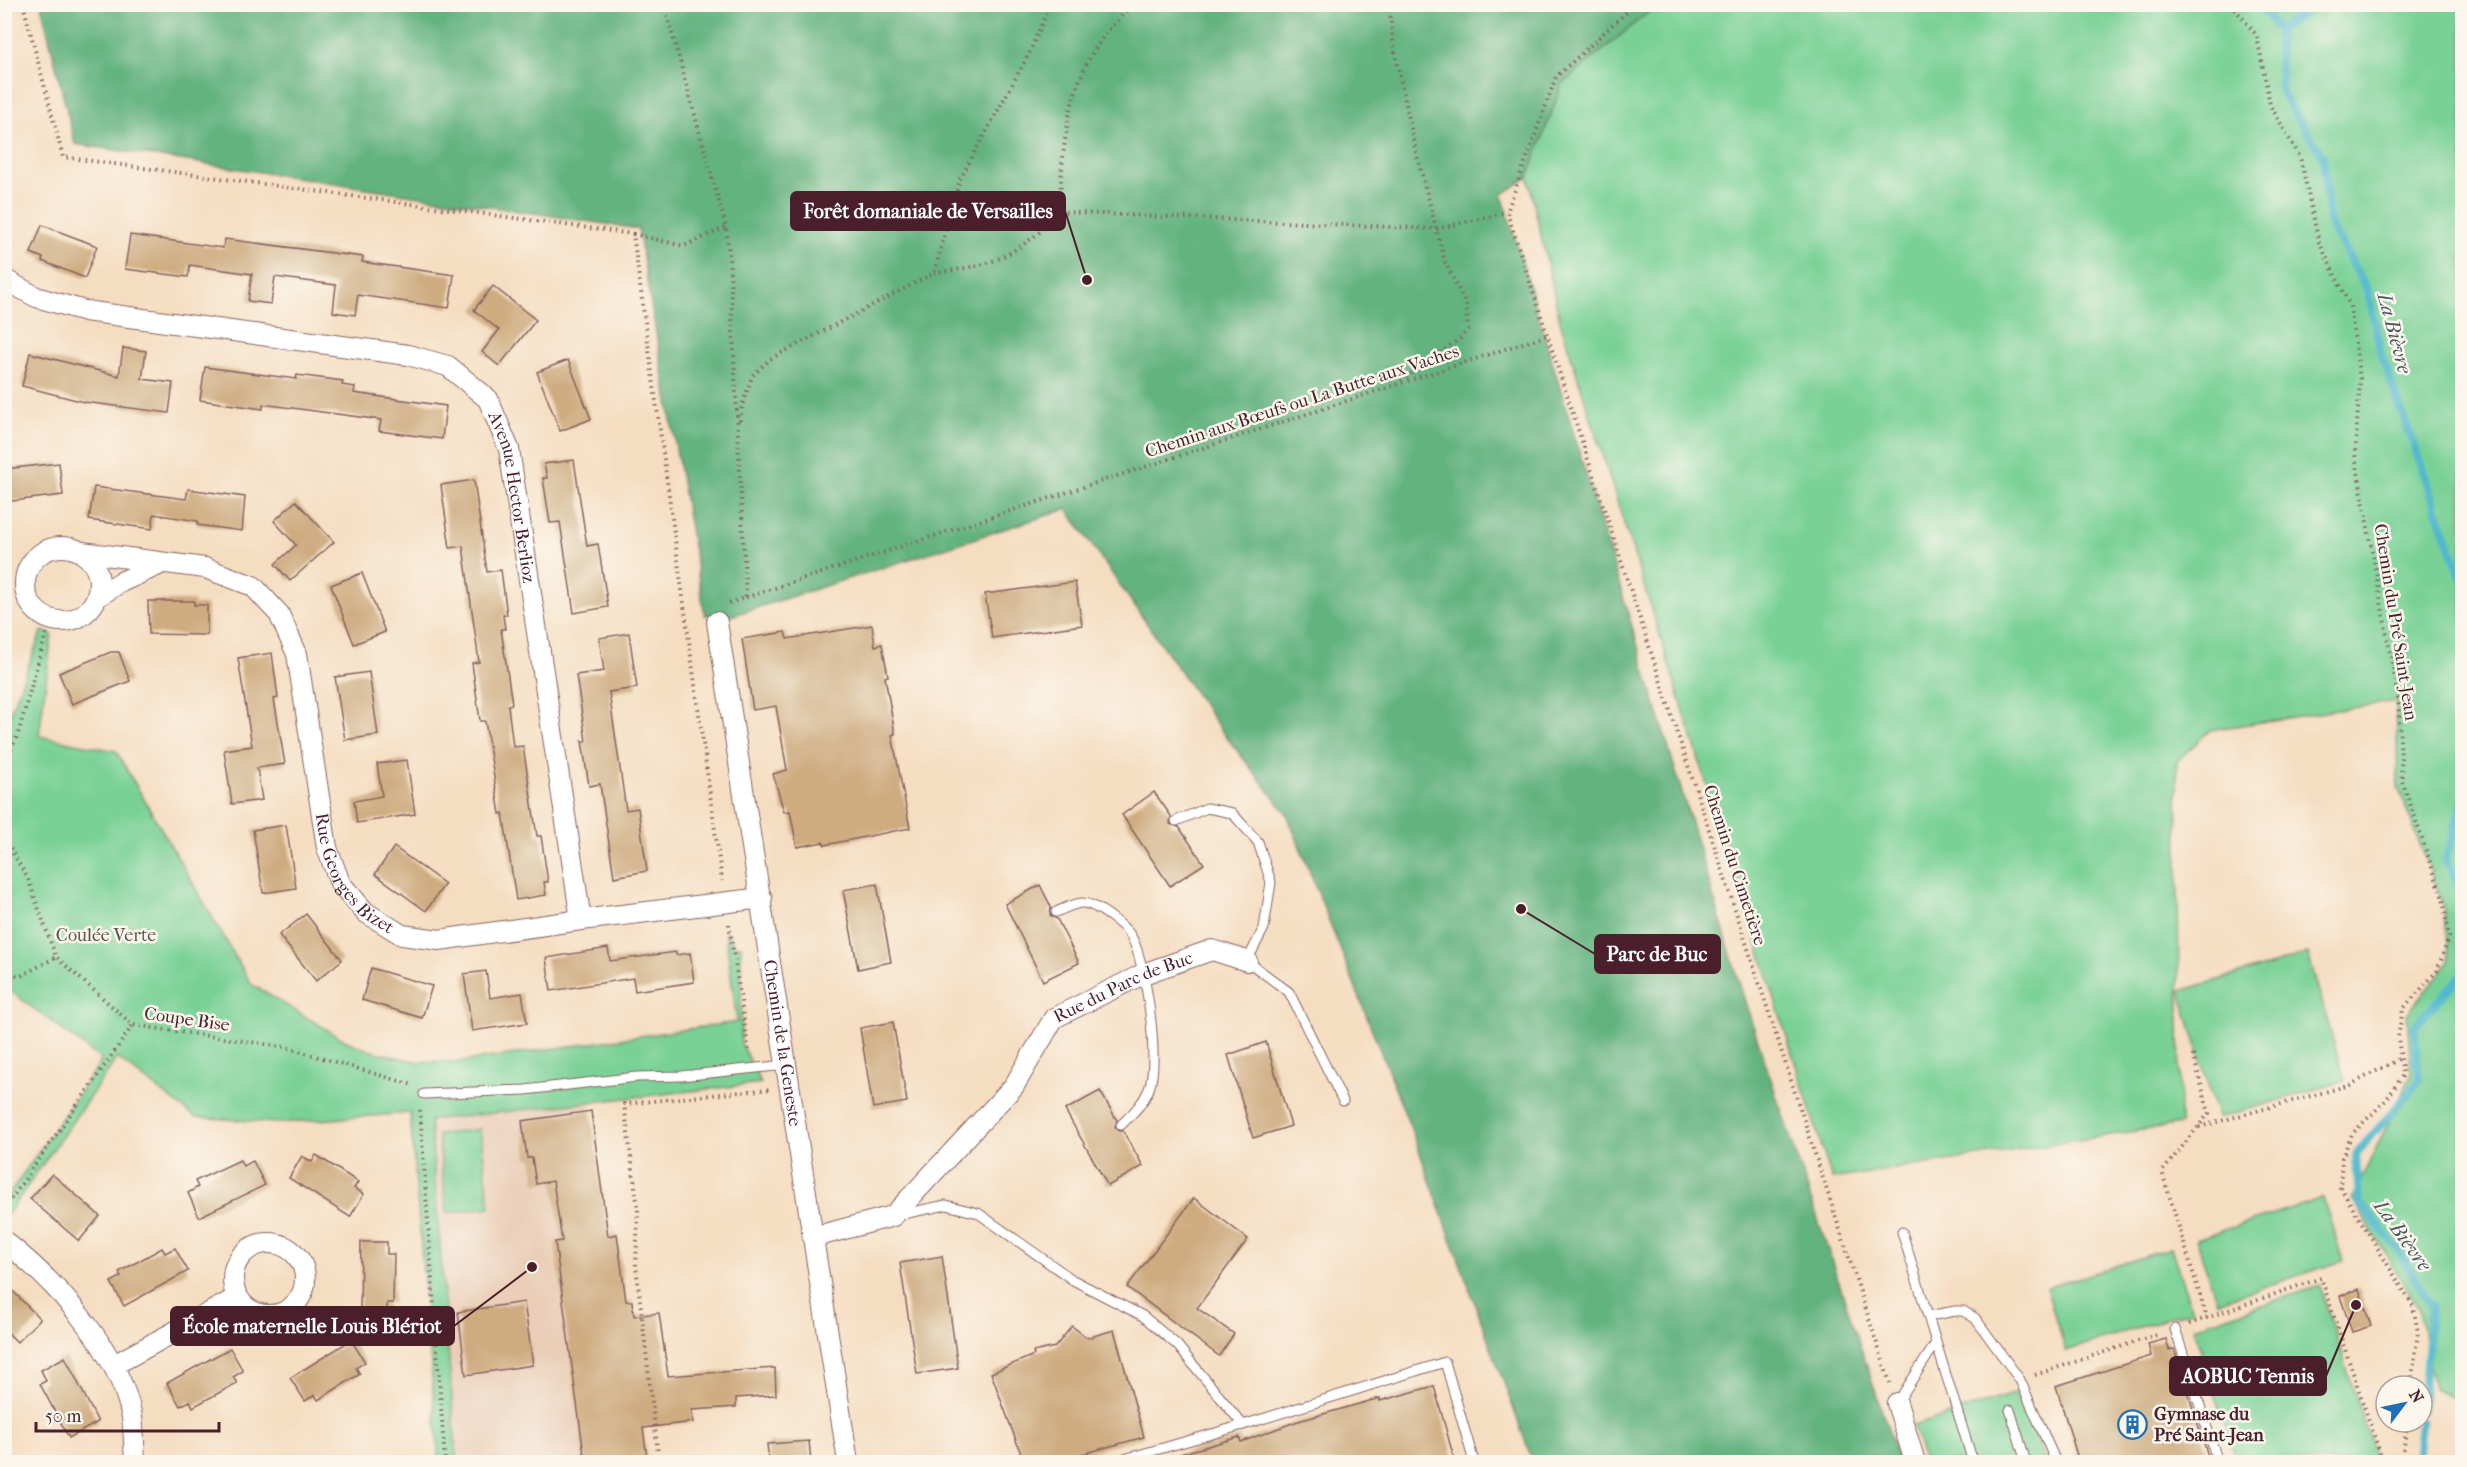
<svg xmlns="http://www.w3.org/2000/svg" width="2467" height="1467" font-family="'IM FELL French Canon',serif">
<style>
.built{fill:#eaceb7}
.green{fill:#7ad196;stroke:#627860;stroke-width:1.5}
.forest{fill:#63b37f;stroke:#566955;stroke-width:1.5}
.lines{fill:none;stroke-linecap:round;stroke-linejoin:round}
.stream{stroke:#4fb8cd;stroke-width:8}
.building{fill:#ceac80}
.lane-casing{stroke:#866260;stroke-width:11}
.street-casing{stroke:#866260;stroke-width:22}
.path{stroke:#866260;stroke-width:4;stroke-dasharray:1.5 4.5;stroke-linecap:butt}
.lane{stroke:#fff;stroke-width:9}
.street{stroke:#fff;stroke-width:20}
.labels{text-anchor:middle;stroke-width:5;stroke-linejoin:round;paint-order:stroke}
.street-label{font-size:18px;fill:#4a1f2b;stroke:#fbf7ec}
.park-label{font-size:18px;fill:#58544b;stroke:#fbf7ec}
.poi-label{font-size:18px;font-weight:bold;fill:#4a1f2b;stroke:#fbf7ec;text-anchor:start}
.water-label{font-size:20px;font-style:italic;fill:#4c5564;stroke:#fbf7ec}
.leader{fill:none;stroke:#4a1f2b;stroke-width:2}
.callout-dot{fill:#4a1f2b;stroke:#fbf7ec;stroke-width:2}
.callout{fill:#4a1f2b;stroke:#4a1f2b;stroke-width:2}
.callout-label{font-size:20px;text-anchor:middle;font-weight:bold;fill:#fff}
</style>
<rect width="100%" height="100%" fill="#fbf7ec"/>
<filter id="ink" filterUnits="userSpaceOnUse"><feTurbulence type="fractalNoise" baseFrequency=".0167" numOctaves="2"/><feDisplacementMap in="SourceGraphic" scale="12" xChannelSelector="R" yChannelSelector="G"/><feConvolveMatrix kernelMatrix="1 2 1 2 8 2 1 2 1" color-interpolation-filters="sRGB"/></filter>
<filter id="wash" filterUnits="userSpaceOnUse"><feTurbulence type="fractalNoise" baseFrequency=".008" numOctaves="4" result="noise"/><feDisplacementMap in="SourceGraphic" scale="24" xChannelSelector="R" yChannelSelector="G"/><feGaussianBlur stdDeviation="1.35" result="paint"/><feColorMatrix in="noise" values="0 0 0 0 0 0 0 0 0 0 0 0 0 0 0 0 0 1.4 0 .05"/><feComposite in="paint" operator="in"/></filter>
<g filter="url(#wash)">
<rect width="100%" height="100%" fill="#f5ddc1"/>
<!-- built -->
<path class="built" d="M590 1102 604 1208 617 1234 626 1301H632L633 1308 628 1309 647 1458 613 1462H457L430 1120Z"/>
<!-- green -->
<g class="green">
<path d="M1657 5H2462V1401L2434 1389 2419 1310 2352 1198 2411 1076 2407 1014 2449 962 2443 904 2398 787 2396 701 2210 730 2177 761 2180 1124 1832 1179 1560 321 1528 177 1562 84Z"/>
<path d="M42 631 52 634 39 736 116 751 251 984 346 1041 371 1051 415 1061 460 1062 737 1022 725 930 735 946H741V1043L761 1083 430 1120 457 1462H439L410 1113 279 1123 195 1117 117 1058 5 1218V1200L102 1060 5 987V726Z"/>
<path d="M2308 954 2345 1081 2218 1118 2180 991Z"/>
<path d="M480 1129 490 1207 447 1213 438 1135Z"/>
<path d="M2323 1198 2343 1261 2217 1302 2196 1239Z"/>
<path d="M2171 1248 2192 1310 2066 1351 2046 1288Z"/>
<path d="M2320 1286 2377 1462H2237L2193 1327Z"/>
<path d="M2016 1393 2046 1462H1924L1913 1426Z"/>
</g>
<!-- forest -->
<path class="forest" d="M41 5H1657L1562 84 1528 177 1502 195 1746 1005 1899 1462H1533L1410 1126 1287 814 1221 730 1067 509 731 616 705 615 638 229 75 144Z"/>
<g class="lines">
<!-- stream -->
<g class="stream">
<path d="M2259 4 2278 30 2282 94 2323 156 2329 222 2368 291 2381 354 2462 579"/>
<path d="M2278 30 2320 4"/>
<path d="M2462 805 2446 859 2462 891"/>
<path d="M2422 1410 2431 1306 2398 1249 2359 1203 2356 1154 2419 1081 2414 1026 2462 975"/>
<path d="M2417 1462 2421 1422"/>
</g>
</g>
<g id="blocks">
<!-- building -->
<g class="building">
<path d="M42 225 97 246 85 278 42 261 43 258 31 253Z"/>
<path d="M130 235 223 248 225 239 363 257 362 262 454 275 449 308 358 295 355 315 333 312 336 285 275 277 271 304 248 301 252 274 190 265 188 277 125 269Z"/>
<path d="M493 286 536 320 499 366 482 352 499 330 474 310Z"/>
<path d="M123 348 146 351 142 379 173 383 169 413 84 402 22 386 30 353 119 376Z"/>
<path d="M568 360 591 419 560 431 537 372Z"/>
<path d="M205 367 296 379 297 375 343 381 342 385 355 387 354 393 446 406 442 439 379 431 381 420 263 404V409L200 400Z"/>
<path d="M574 460 587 546 598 544 608 607 574 613 560 522 550 523 543 478H547L544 464Z"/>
<path d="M59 463 63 495 4 502V469Z"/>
<path d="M474 480 487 572 501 570 507 615H503L505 629H501L512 704 508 705 513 747 523 746 537 836H541L548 882H544L546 895 516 900 503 813 500 814 485 721H480L472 663 479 662 463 546 450 548 441 485Z"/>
<path d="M94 487 186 499 188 489 245 497 242 531 197 525 198 521 154 514 152 529 89 520Z"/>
<path d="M296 501 334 542 290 581 275 564 296 545 274 521Z"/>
<path d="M362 573 385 632 354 644 331 585Z"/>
<path d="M1075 582 1082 625 992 638 985 594Z"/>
<path d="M148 601H194V605H207V635L149 634Z"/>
<path d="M872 625 875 646 882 644 888 676 885 677 895 734 892 735 910 828 825 845 823 842 797 847 790 811 784 812 773 774 787 770 776 706 753 710 742 639 785 632 787 639Z"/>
<path d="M629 633 637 688 609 692 626 810 638 808 647 871 614 877 600 784 589 786 582 741H586L576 675 604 671 599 638Z"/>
<path d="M111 652H119L130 681 72 704 59 673Z"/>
<path d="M272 653 278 698 274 699 285 764 257 768 262 800 232 804 224 750 252 746 238 658Z"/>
<path d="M369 672 378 735 345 740 335 677Z"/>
<path d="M407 760 415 814 357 823 354 801 382 796 377 764Z"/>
<path d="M1154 792 1171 816 1170 824 1179 827 1204 864 1170 886 1122 815Z"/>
<path d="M286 825 296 888 263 893 253 830Z"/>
<path d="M394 847 445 884 426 911 375 874Z"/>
<path d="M877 884 891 962 858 969 843 890Z"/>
<path d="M1040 885 1051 907 1050 915 1057 919 1079 963 1043 981 1005 904Z"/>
<path d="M306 914 342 960 316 981 279 935Z"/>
<path d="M608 948 610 961 676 952V955L690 953 694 982 635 991 633 978 551 991 546 958Z"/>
<path d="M371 968 432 986 422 1018 362 1000Z"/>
<path d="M486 971 490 998 522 993 527 1023 472 1031 464 974Z"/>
<path d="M893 1022 907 1102 873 1108 860 1028Z"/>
<path d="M1266 1042 1291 1126 1253 1138 1228 1055Z"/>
<path d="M1100 1091 1117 1120 1115 1127 1119 1131H1123L1143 1166 1108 1186 1065 1110Z"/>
<path d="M591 1111 608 1236 617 1234 626 1301H632L634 1316 659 1313 668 1376 775 1368 776 1395 736 1398V1407L692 1410 693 1422 643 1428 647 1458 613 1462H585L555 1242 562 1241 553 1181 536 1184 532 1158H527L522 1121Z"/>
<path d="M316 1155 358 1182 354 1188 364 1194 350 1217 289 1178 302 1156 312 1162Z"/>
<path d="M240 1160 243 1166 253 1161 265 1185 199 1217 188 1193 198 1187 195 1181Z"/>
<path d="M52 1174 100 1216 79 1241 30 1199Z"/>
<path d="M1194 1198 1248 1239 1197 1308 1234 1334 1219 1356 1127 1287Z"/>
<path d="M361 1242H387V1254H394L393 1303H387V1315H360Z"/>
<path d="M162 1248 165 1253 175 1248 188 1271 124 1306 111 1282 121 1277 119 1272Z"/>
<path d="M942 1256 958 1368 917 1374 900 1263Z"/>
<path d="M4 1282 40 1319 17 1342 4 1329Z"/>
<path d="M2359 1289 2371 1326 2352 1332 2340 1296Z"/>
<path d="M524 1302 533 1365 466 1375 458 1312Z"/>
<path d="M1072 1326 1087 1338 1114 1330 1144 1437 1053 1462H1024L991 1373 1034 1355 1033 1352 1055 1347Z"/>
<path d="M2166 1339 2169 1350 2174 1349 2210 1462H2079L2056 1386 2151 1356 2148 1344Z"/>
<path d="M351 1340 365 1362 356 1368 360 1374 318 1400 315 1395 305 1401 290 1378Z"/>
<path d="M230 1348 243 1371 233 1377 237 1383 193 1407 190 1401 180 1406 167 1383Z"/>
<path d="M65 1357 98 1422 69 1438 40 1384 46 1381 41 1370Z"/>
<path d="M1434 1386 1455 1462H1171L1170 1457 1239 1437 1241 1442 1295 1422 1380 1398V1401Z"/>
<path d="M809 1441 811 1462H769L767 1444Z"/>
</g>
</g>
</g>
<g filter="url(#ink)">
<use href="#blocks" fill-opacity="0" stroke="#866260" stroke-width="1.5"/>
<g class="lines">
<defs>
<g id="lane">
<path d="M1176 821 1207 808 1232 813 1258 842 1271 882 1264 928 1247 961 1289 992 1343 1101"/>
<path d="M1056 912C1063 909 1075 903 1082 903 1095 903 1124 925 1131 936 1146 962 1160 1060 1149 1089 1143 1104 1132 1114 1121 1125"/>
<path d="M424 1094 525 1090 637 1077 681 1076 786 1065"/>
<path d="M898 1215 946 1205 978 1213 1073 1280 1143 1316 1177 1345 1243 1425 1445 1362 1474 1462"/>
<path d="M1902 1232 1973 1462"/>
<path d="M1929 1316 1955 1311H1963L1975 1318 2020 1380 2056 1462"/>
<path d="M2175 1329 2218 1462"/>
<path d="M1897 1403 1936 1343"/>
<path d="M2010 1410 2026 1462"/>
<path d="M1114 1462 1243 1425"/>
</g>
<g id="street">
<path id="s1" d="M4 279 36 297 85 311 408 355 448 366 488 399 509 449 581 920"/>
<circle cx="62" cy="584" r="37"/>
<path id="s2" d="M82 552 205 568 253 586 279 614 297 654 327 848 340 883 365 912 402 935 439 940 581 920 762 898"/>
<path d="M97 597 121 582 163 563"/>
<path id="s3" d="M717 622 848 1462"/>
<path id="s4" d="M814 1237 893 1216 1014 1086 1054 1018 1143 974 1212 950 1247 961"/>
<path d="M4 1241C56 1282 119 1350 132 1417 134 1431 134 1447 135 1462"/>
<circle cx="269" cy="1279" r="36"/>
<path d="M114 1365 238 1297"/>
<path d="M1897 1403 1915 1462"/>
</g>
</defs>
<!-- lane casing -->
<use href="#lane" class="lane-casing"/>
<!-- street casing -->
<use href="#street" class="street-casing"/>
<!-- path -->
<g class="path">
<path d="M23 4 63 157 633 234 722 881"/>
<path d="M664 4 726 227 729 253 746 597"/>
<path d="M1389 4 1393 43 1416 152 1445 262 1466 305 1468 329 1461 338 1401 381"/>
<path d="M1635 4 1556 77 1507 212 1890 1383"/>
<path d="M2231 4 2257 36 2270 105 2300 157 2319 242 2350 306 2360 379 2355 455 2398 697 2402 781 2443 899 2449 937 2437 971 2403 1009 2398 1037 2403 1075 2386 1100 2352 1134 2342 1158 2340 1187 2413 1306 2418 1332 2411 1386"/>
<path d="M1059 212 1437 229 1507 212"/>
<path d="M633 234 684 246 726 227"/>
<path d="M934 273C952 270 973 268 990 262 1009 256 1049 229 1059 212 1063 154 1064 94 1099 43 1108 29 1121 17 1132 4"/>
<path d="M740 421 742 406 752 376 770 359 934 273 960 179 1029 54 1050 4"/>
<path d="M729 603 1548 335"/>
<path d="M4 766 18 734 50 619"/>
<path d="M4 838 28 879 56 957 133 1025 285 1047 413 1085"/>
<path d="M729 924 749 1053"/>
<path d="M4 972 21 976 56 957"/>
<path d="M2193 1055 2209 1113 2162 1172 2207 1318"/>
<path d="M420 1110 445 1462"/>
<path d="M2199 1127 2350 1085 2401 1058"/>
<path d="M4 1209 133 1025"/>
<path d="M2189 1324 2321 1278 2383 1462"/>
<path d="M2035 1375 2159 1334"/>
<path d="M659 1462 636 1266 638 1209 624 1104 770 1089"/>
<path d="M2402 1462 2407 1422"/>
</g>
<!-- lane -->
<use href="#lane" class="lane"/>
<!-- street -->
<use href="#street" class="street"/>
</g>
</g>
<!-- icons -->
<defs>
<symbol id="building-ring" viewBox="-11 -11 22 22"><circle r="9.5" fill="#fbf7ec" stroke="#1f6fb2" stroke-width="1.5"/><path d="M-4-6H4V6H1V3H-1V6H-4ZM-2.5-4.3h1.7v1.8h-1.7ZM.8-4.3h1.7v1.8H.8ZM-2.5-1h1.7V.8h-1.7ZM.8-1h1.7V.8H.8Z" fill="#1f6fb2"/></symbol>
</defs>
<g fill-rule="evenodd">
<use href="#building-ring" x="2116" y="1408" width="33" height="33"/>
</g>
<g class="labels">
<!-- street labels -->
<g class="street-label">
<text transform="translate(1302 401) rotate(-18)" y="6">Chemin aux Bœufs ou La Butte aux Vaches</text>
<text dy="6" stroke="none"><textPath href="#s1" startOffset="609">Avenue Hector Berlioz</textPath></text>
<text transform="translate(2396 622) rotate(81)" y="6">Chemin du Pré Saint-Jean</text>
<text transform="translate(1735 865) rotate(72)" y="6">Chemin du Cimetière</text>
<text dy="6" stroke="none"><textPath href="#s2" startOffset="490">Rue Georges Bizet</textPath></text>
<text dy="6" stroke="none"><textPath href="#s4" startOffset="414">Rue du Parc de Buc</textPath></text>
<text transform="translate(187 1019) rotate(8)" y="6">Coupe Bise</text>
<text dy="6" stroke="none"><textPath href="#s3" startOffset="426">Chemin de la Geneste</textPath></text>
</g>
<!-- park labels -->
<g class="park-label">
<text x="106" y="941">Coulée Verte</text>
</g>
<!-- poi labels -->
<g class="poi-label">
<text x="2154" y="1420">Gymnase du<tspan x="2154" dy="21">Pré Saint-Jean</tspan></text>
</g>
<!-- water labels -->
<g class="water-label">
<text transform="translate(2395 333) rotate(75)" y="7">La Bièvre</text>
<text transform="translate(2403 1235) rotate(54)" y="7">La Bièvre</text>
</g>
</g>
<!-- callouts -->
<path class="leader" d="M1087 280L1065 211M1521 909L1595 954M532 1267L454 1326M2356 1305L2326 1376"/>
<g class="callout-dot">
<circle cx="1087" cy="280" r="6"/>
<circle cx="1521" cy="909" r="6"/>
<circle cx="532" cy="1267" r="6"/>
<circle cx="2356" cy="1305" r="6"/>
</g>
<g class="callout">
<rect x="791" y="192" width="274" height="38" rx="6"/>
<rect x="1595" y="935" width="125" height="38" rx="6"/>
<rect x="171" y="1307" width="283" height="38" rx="6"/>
<rect x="2170" y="1357" width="156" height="38" rx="6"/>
</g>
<g class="callout-label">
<text x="928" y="218">Forêt domaniale de Versailles</text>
<text x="1657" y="961">Parc de Buc</text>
<text x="312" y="1333">École maternelle Louis Blériot</text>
<text x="2248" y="1383">AOBUC Tennis</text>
</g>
<!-- margin -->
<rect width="2467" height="1467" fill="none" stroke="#fbf7ec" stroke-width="24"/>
<!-- north arrow -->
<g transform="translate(2404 1404) rotate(58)"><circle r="28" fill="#fbf7ec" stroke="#b4a19f" stroke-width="1.5"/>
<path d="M0-4.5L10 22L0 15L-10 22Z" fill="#1f6fb2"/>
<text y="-9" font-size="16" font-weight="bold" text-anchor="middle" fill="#4a1f2b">N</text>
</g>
<!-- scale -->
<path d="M36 1422v9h183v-9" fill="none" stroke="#4a1f2b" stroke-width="3"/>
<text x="45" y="1422" font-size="18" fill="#4a1f2b" stroke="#fbf7ec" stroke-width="4.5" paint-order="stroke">50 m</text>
</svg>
